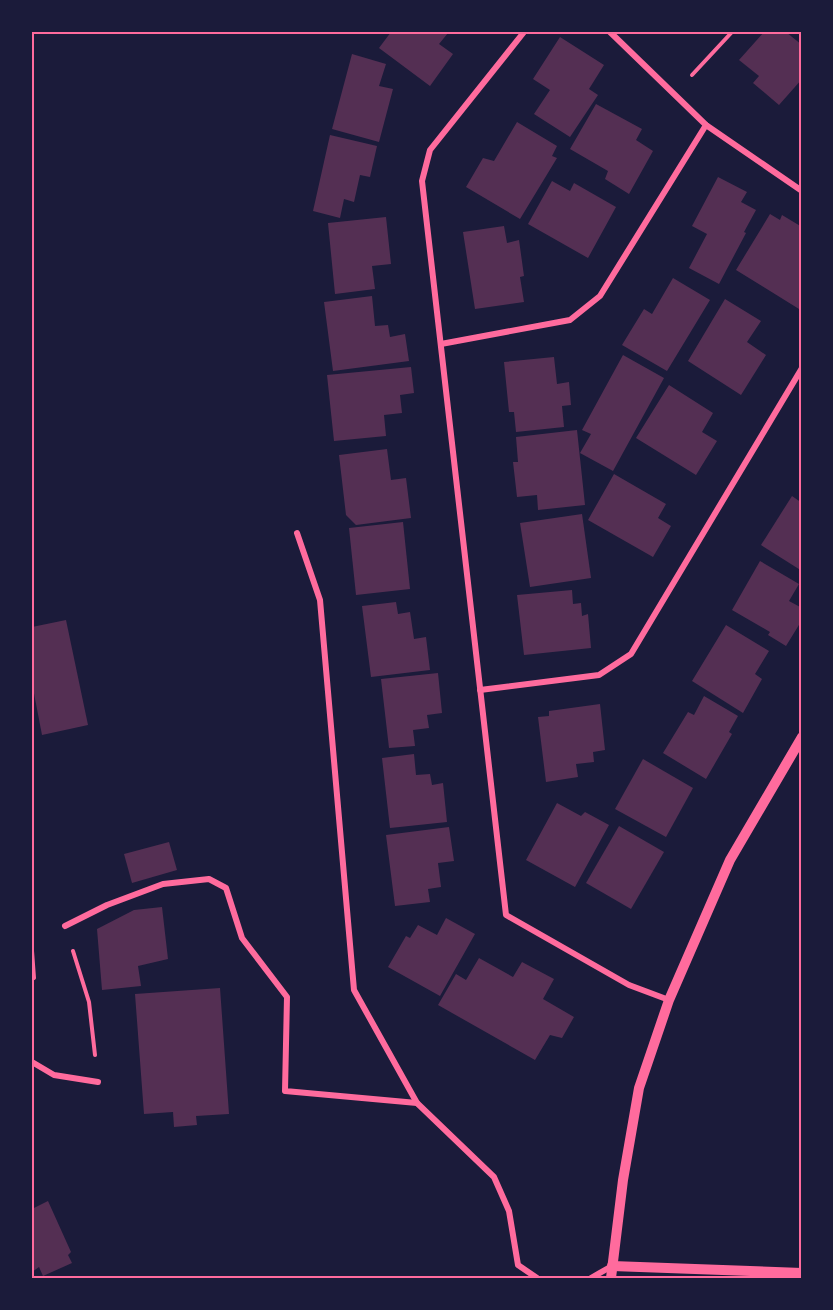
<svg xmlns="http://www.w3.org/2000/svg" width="833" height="1310" font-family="Literata,serif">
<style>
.building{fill:#542f53}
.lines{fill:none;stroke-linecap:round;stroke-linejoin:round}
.path{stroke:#ff6b9d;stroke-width:4}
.minor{stroke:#ff6b9d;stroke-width:6}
.tertiary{stroke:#ff6b9d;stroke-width:10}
.neatline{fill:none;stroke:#ff6b9d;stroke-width:2}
</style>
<rect width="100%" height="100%" fill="#1b1b3a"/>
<!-- building -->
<g class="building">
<path d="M391 32H445L448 33 439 44 453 54 430 86 379 48Z"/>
<path d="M764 32H786L802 45V79L779 105 753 83 759 76 739 60Z"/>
<path d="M560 37 604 65 589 89 598 95 570 137 534 114 550 90 533 79Z"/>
<path d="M352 54 386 64 379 86 393 89 379 142 332 129Z"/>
<path d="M596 104 642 129 636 140 653 151 629 194 605 179 608 171 570 149Z"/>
<path d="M517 122 557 146 552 156 557 158 520 219 466 187 483 158 494 161Z"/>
<path d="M330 135 377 146 370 177 360 175 354 202 344 199 340 218 313 211Z"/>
<path d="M718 177 747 192 741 202 756 210 744 232 746 233 719 284 689 268 707 234 692 226Z"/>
<path d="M552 181 570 191 574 183 616 207 588 258 528 224Z"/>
<path d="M770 214 780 220 782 215 802 227V305L799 309 736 270Z"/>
<path d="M386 217 391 264 372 266 375 289 335 294 328 223Z"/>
<path d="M504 226 507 243 519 240 524 276 520 277 524 302 475 309 463 232Z"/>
<path d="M673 278 710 300 667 371 622 345 644 309 652 314Z"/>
<path d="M372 296 375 326 388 325 390 337 405 334 409 361 333 371 324 302Z"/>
<path d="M725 299 761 321 747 342 766 355 741 395 688 361Z"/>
<path d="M623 355 664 378 613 471 580 453 591 434 582 430Z"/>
<path d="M554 357 557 384 569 382 571 405 562 406 564 427 516 432 514 412H509L504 362Z"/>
<path d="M411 367 414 393 400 395 402 413 384 415 386 436 334 441 327 375Z"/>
<path d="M669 385 713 413 702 432 717 441 696 475 636 438Z"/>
<path d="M577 430 585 505 538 510 537 495 517 497 513 462H518L516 437Z"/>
<path d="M387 449 391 480 406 478 411 518 356 525 346 515 339 455Z"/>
<path d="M614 474 666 504 658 518 671 526 653 557 588 520Z"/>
<path d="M792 496 802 503V571L761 545Z"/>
<path d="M582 514 591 578 530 587 520 523Z"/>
<path d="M403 522 410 589 356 595 349 528Z"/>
<path d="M760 561 799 584 789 601 802 608V620L786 646 768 635 770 632 732 610Z"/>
<path d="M572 590 573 604 581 603 582 616 588 614 591 648 524 655 517 595Z"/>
<path d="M396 602 398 614 410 612 414 639 426 637 430 670 371 677 362 606Z"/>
<path d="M66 620 88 725 42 735 32 683V627Z"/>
<path d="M726 625 769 651 755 674 762 679 743 713 692 681Z"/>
<path d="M438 673 442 713 427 715 429 728 413 730 415 746 389 748 381 679Z"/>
<path d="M704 696 738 716 729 732 732 734 706 779 663 753 688 712 694 715Z"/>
<path d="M600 704 605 750 593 752 594 762 576 764 578 777 546 782 538 717 549 716V711Z"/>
<path d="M414 754 416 775 430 774 432 785 443 783 447 822 390 828 382 758Z"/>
<path d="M643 759 693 788 666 837 615 809Z"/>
<path d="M557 803 581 816 585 812 609 825 575 887 526 860Z"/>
<path d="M619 826 664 852 631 909 586 883Z"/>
<path d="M449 827 454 861 438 863 441 887 428 889 430 902 395 906 386 835Z"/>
<path d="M169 842 177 870 132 883 124 854Z"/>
<path d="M162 907 168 959 138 966 141 986 102 990 97 929 134 910Z"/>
<path d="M446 918 475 934 440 996 388 967 406 936 410 938 418 925 437 935Z"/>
<path d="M479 958 513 977 522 962 554 979 543 999 574 1017 562 1038 550 1035 535 1060 438 1005 456 974 466 980Z"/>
<path d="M220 988 229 1114 196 1116 197 1125 174 1127 173 1112 144 1114 135 994Z"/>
<path d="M48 1201 71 1252 68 1255 72 1263 43 1276 39 1267 32 1272V1209Z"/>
</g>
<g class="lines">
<!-- path -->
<g class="path">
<path d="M692 75 732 32"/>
<path d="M32 951 34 978 32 979"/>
<path d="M73 951 89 1002 95 1055"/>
</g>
<!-- minor -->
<g class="minor">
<path d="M524 32 430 150 422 181 506 915 629 985 669 1000"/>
<path d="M610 32 706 125 802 191"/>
<path d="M441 344 570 320 600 296 706 125"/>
<path d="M297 533 320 600 354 990 417 1103"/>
<path d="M480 690 599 675 631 654 802 368"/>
<path d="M65 926 107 905 163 884 209 879 226 888 242 938 287 997 285 1091 417 1103 494 1177 509 1211 518 1265 537 1278"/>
<path d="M32 1062 54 1075 98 1082"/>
<path d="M591 1278 612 1266"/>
</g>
<!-- tertiary -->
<g class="tertiary">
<path d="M612 1266 802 1273"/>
<path d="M611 1278 623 1180 639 1088 669 1000 730 860 802 737"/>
</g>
</g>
<!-- border -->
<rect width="833" height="1310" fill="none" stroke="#1b1b3a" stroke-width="66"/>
<rect x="33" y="33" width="767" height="1244" class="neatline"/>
</svg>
